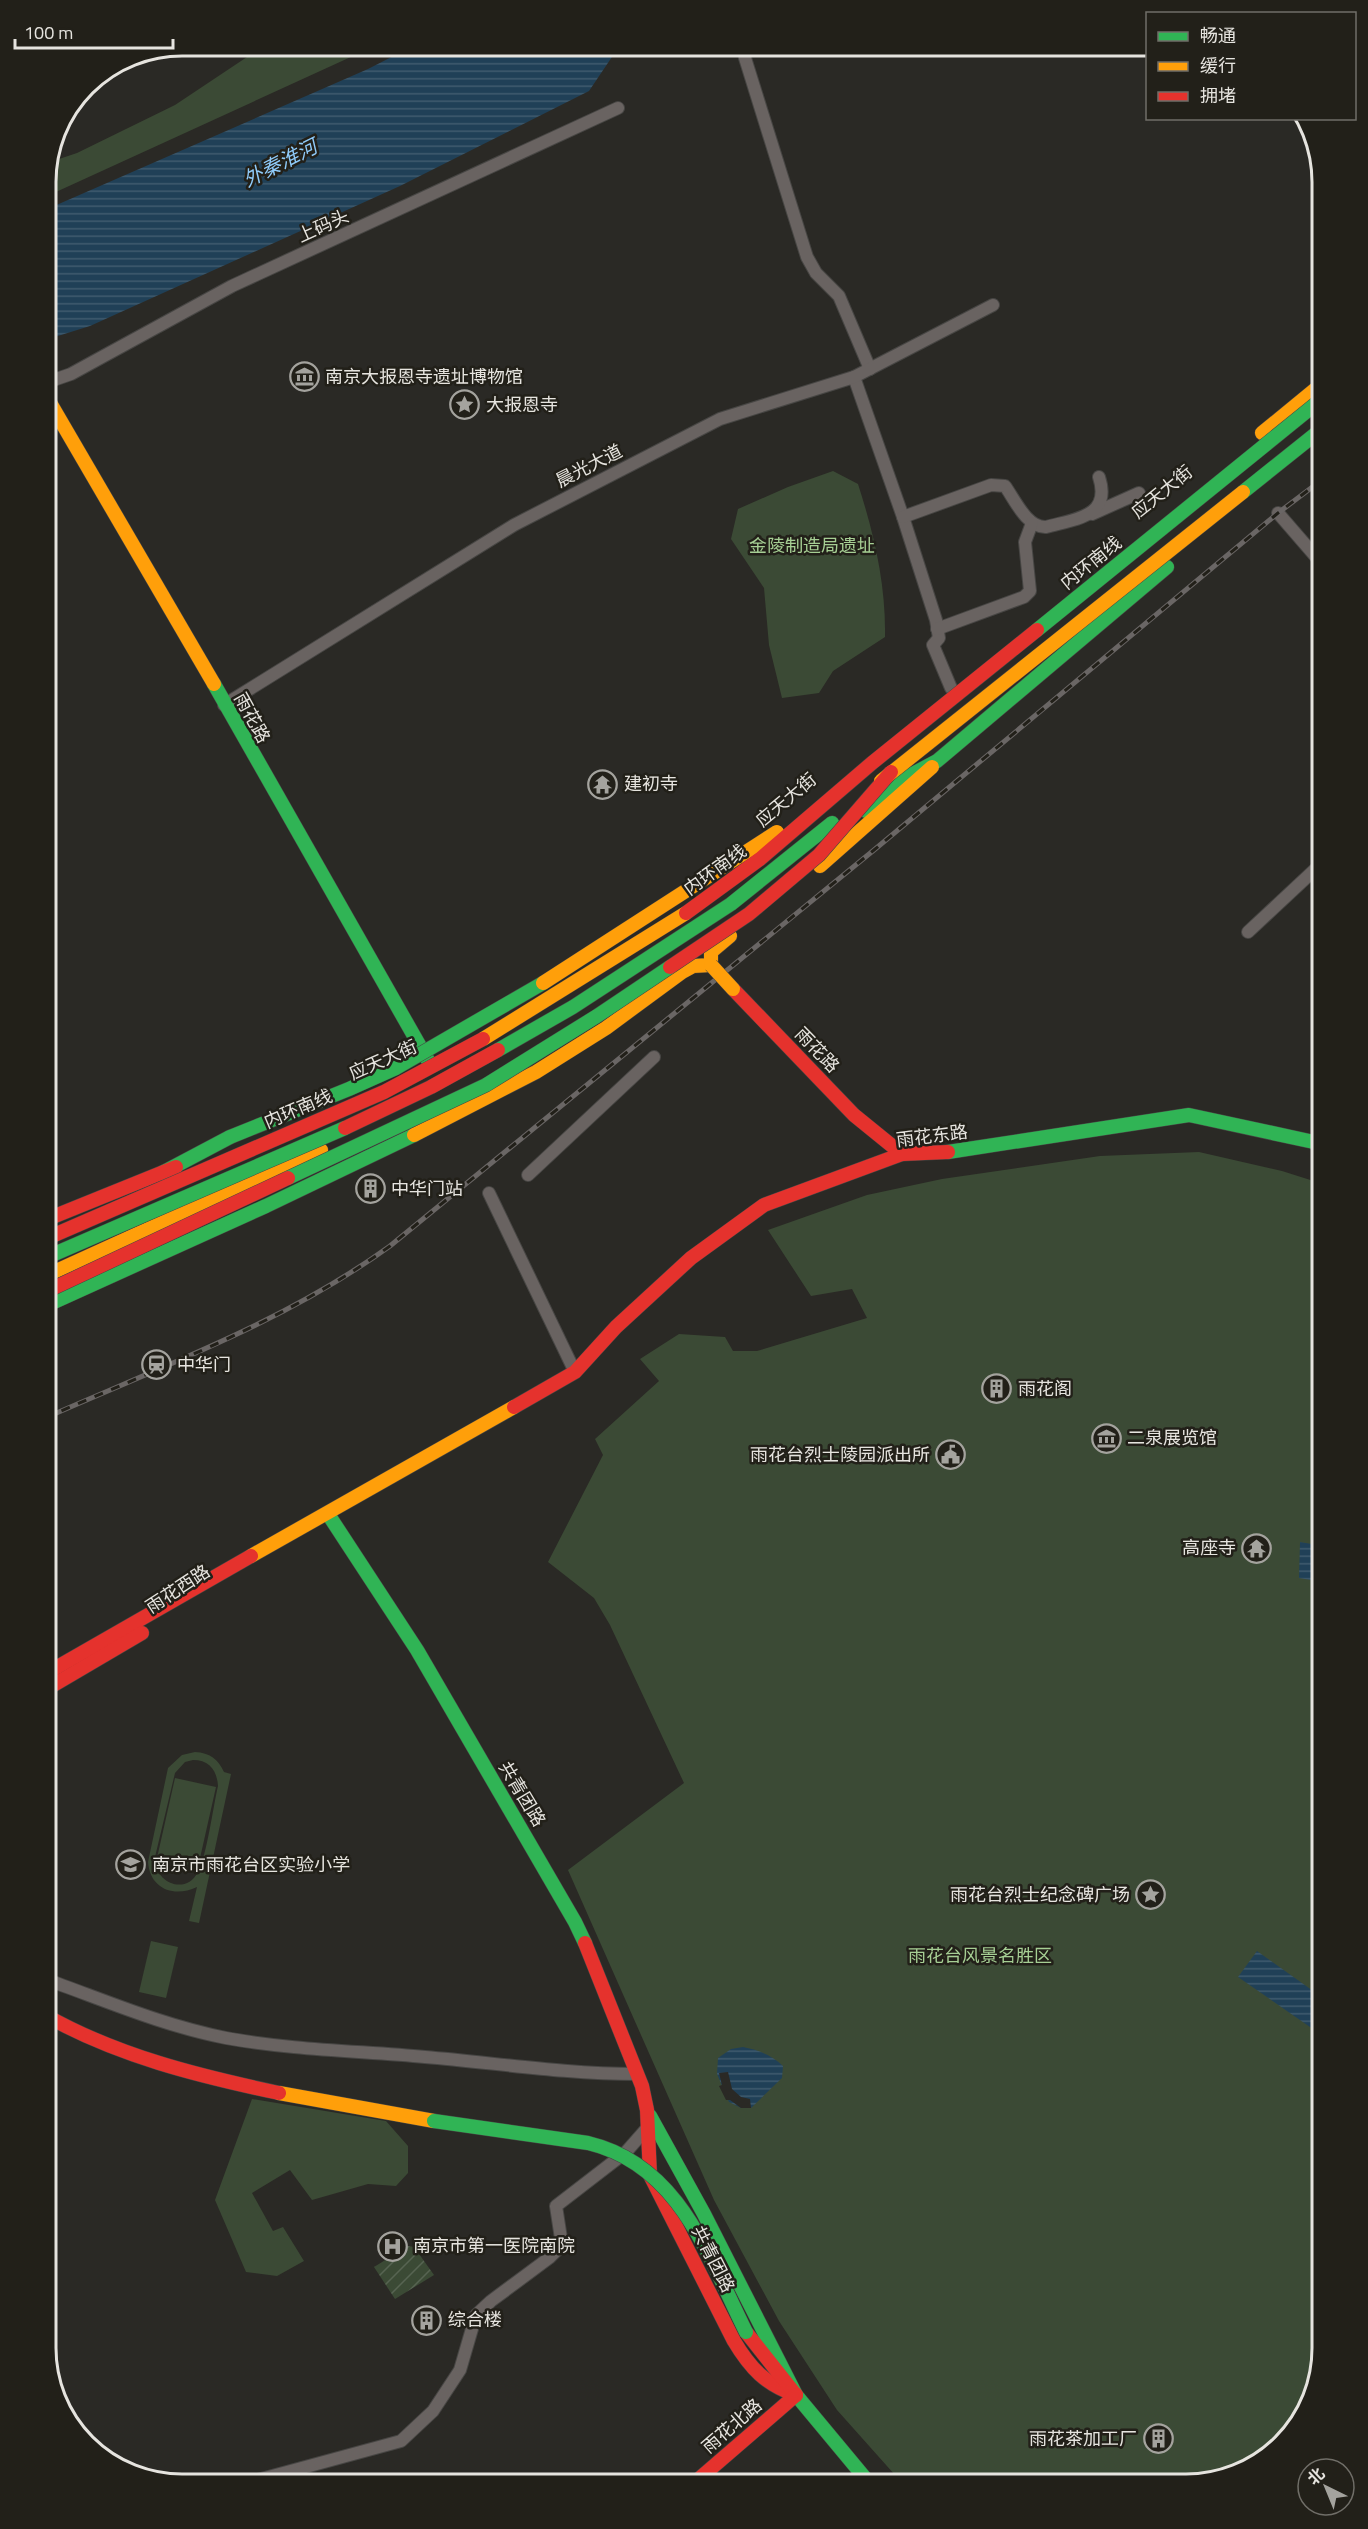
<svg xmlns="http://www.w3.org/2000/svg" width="1368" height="2529" font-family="'Titillium Web','Noto Sans SC',sans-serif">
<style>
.park{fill:#3b4a35;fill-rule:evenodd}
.garden{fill:url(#garden-furrows)}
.water{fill:url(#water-rules)}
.pier{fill:#2a2925}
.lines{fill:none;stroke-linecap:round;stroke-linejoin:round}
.street-casing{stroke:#474644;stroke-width:14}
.fast-casing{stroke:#474644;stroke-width:15}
.slow-casing{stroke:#474644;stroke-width:15}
.jam-casing{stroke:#474644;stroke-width:15}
.street{stroke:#696361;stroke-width:12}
.fast{stroke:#30b455;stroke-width:14}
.slow{stroke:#ff9f0a;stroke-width:14}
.jam{stroke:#e5322d;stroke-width:14}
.rail-casing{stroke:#6a6665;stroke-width:5}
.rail{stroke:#222019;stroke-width:3;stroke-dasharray:9;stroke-linecap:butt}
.fast-bridge-casing{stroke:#474644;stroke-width:15;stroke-linecap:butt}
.slow-bridge-casing{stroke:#474644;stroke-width:15;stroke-linecap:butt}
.jam-bridge-casing{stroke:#474644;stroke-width:15;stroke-linecap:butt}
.fast-bridge{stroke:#30b455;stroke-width:14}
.slow-bridge{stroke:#ff9f0a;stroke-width:14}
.jam-bridge{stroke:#e5322d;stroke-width:14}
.labels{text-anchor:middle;stroke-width:5;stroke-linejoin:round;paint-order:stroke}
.street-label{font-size:18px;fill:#e6e4df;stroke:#222019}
.poi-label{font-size:18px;fill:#e6e4df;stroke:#222019;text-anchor:start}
.park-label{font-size:18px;fill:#a6cf94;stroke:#222019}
.water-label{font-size:20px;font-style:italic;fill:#8fcbfa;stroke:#222019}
.rim{fill:none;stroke:#e6e4df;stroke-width:3}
</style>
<defs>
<pattern id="garden-furrows" width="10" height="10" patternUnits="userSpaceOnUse" patternTransform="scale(1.5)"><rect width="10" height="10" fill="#3b4a35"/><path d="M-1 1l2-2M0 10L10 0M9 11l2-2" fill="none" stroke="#576452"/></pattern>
<pattern id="water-rules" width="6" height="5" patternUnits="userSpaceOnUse" patternTransform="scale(1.5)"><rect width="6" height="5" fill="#204057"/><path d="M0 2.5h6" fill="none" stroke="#405b6f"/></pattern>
</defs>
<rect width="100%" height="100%" fill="#2a2925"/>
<!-- park -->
<g class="park">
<path d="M265 45H377L45 197V173L50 162 77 153 175 105Z"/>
<path d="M833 471 858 484C874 534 886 584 885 637L833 671 819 693 782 698 769 645 764 588 731 539 738 509 788 487Z"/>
<path d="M1199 1152 1282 1171 1323 1184V2348L1300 2424 1239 2473 1187 2484H903L837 2410 779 2321 714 2200 568 1870 684 1783 610 1625 594 1598 548 1562 603 1455 595 1439 659 1381 640 1359 679 1334 725 1337 733 1351H757L867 1318 852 1289 811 1296 768 1230 867 1195 942 1179 1100 1156Z"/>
<path d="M195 1752C210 1753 218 1759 224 1772L231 1774 199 1923 189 1921 197 1887C174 1898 150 1889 148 1862L168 1768 182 1755ZM193 1760C209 1760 217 1770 218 1786 213 1807 207 1855 198 1872 185 1897 153 1881 155 1857L175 1773 185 1762Z"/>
<path d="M175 1778 216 1787 198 1867 157 1858Z"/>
<path d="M151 1941 178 1947 166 1998 139 1992Z"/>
<path d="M252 2099 386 2121 408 2146V2173L396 2186 368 2184 312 2200 290 2170 252 2193 273 2231 283 2227 304 2261 277 2276 246 2272 215 2200Z"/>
</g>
<!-- garden -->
<path class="garden" d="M408 2246 414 2247 434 2275 395 2299 374 2267Z"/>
<!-- water -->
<g class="water">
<path d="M415 45H620L589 91 400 186 90 326 45 340V210L368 69Z"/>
<path d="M1300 1542 1323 1546V1587L1311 1585V1580L1299 1578Z"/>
<path d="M1257 1951 1323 1998V2036L1238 1977Z"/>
<path d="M743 2047C758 2050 772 2055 783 2066L782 2078 751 2108H741L729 2102 717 2074 718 2058 731 2049Z"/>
</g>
<!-- pier -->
<path class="pier" d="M728 2072 732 2089 741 2097 750 2099 751 2108H741L730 2100H726L719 2086 722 2085 719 2073Z"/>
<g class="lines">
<defs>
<g id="street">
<path d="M745 58 807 257 816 273 839 296 870 369"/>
<path d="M854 377 903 517 936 620 939 638 933 645 951 688"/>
<path d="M45 383 71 374 102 357 232 286 618 108"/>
<path d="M1278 513 1323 565"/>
<path d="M1092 514 1139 493"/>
<path d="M903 517 991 485 1005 486C1015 500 1027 528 1046 527 1075 519 1112 517 1099 477"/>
<path d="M937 629 1024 597 1030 591 1025 542 1032 523"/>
<path d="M224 705 514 525 720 419 854 377 993 305"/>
<path d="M1248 932 1323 862"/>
<path d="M528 1175 654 1057"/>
<path d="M489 1193 575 1372"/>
<path d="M45 1979C104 2000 164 2026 226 2038 292 2050 359 2051 425 2057 496 2063 566 2074 637 2074"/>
<path d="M243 2484 401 2441 433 2411 460 2370 476 2315 491 2301 549 2258 562 2245 556 2206 626 2152 648 2127"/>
</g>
<g id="fast">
<path d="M214 684 430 1064"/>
<path d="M866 811 907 777 937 761 1167 567"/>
<path d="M498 1050 573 1007 731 904 832 823"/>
<path d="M948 1152 1189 1115 1323 1144"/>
<path d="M162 1173 230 1137"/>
<path d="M45 1306 266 1206 414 1135"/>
<path d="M328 1514 417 1650 575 1922 585 1943"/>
<path d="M650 2116 704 2214 796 2395 870 2484"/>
</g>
<g id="slow">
<path d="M45 394 214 684"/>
<path d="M1262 433 1323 383"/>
<path d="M820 866 932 767"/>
<path d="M483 1039 686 913"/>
<path d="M414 1135 536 1072 606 1028 682 972 693 966 711 965V952L730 936"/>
<path d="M45 1276 321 1150"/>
<path d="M251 1556 514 1407"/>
<path d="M279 2093 434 2121"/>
</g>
<g id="jam">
<path d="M733 989 854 1115 902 1154"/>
<path d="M45 1220 176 1167"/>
<path d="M514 1407 575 1372 616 1327 691 1258 764 1205 902 1154 948 1152"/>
<path d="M45 1674 251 1556"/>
<path d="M45 1690 142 1633"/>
<path d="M585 1943 642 2086 647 2110 650 2175 734 2341C750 2368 766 2385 796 2395"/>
<path d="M45 2015C117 2056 199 2076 279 2093"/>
<path d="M746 2332 796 2395"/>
<path d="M693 2484 796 2395"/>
</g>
</defs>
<!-- street casing -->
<use href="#street" class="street-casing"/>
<!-- fast casing -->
<use href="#fast" class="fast-casing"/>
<!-- slow casing -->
<use href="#slow" class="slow-casing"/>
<!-- jam casing -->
<use href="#jam" class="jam-casing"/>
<!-- street -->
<use href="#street" class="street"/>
<!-- fast -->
<use href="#fast" class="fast"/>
<!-- slow -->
<use href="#slow" class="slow"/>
<!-- jam -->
<use href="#jam" class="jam"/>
<defs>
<path id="rail" d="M45 1418C163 1366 285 1322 390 1246L874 850 1278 513 1323 479"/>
</defs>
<!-- rail casing -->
<use href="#rail" class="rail-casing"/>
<!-- rail -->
<use href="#rail" class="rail"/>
<defs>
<g id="fast-bridge">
<path d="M1243 492 1323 428"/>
<path d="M1037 630 1323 398"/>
<path d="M230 1137 349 1089 396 1068 543 983"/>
<path d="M288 1178 486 1085 597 1016 670 967"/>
<path d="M45 1258 345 1128"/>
<path d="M434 2121 588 2143C680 2165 708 2256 746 2332"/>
</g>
<g id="slow-bridge">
<path d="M881 781 1243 492"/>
<path d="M711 965 733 989"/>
<path d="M543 983 777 832"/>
</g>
<g id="jam-bridge">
<path d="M686 913 760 859 872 763 1037 630"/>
<path d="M670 967 749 914 819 855 891 772"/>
<path d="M345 1128 431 1087 498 1050"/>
<path d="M45 1239 384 1092 483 1039"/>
<path d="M45 1292 288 1178"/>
</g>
</defs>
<!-- fast-bridge casing -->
<use href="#fast-bridge" class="fast-bridge-casing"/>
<!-- slow-bridge casing -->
<use href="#slow-bridge" class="slow-bridge-casing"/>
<!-- jam-bridge casing -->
<use href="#jam-bridge" class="jam-bridge-casing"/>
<!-- fast-bridge -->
<use href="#fast-bridge" class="fast-bridge"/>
<!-- slow-bridge -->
<use href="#slow-bridge" class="slow-bridge"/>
<!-- jam-bridge -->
<use href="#jam-bridge" class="jam-bridge"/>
</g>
<!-- icons -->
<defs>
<symbol id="museum-ring" viewBox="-11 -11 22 22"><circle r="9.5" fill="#222019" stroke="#a4a39e" stroke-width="1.5"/><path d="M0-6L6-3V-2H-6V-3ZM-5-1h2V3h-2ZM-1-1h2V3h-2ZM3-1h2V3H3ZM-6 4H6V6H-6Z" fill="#a4a39e"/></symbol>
<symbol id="sight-ring" viewBox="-11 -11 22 22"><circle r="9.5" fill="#222019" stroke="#a4a39e" stroke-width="1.5"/><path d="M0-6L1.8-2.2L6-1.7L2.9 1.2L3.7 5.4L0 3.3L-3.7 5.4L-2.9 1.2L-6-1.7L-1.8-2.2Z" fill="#a4a39e"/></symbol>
<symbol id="temple-ring" viewBox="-11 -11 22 22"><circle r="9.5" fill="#222019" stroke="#a4a39e" stroke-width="1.5"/><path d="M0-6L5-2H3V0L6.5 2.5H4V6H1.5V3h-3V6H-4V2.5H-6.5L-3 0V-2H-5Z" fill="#a4a39e"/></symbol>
<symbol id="building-ring" viewBox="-11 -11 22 22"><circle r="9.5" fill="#222019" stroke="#a4a39e" stroke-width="1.5"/><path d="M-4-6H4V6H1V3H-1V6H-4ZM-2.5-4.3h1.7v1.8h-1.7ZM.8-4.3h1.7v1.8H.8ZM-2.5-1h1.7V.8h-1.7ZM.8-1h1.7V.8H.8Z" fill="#a4a39e"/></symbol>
<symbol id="station-ring" viewBox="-11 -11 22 22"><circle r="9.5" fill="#222019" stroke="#a4a39e" stroke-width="1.5"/><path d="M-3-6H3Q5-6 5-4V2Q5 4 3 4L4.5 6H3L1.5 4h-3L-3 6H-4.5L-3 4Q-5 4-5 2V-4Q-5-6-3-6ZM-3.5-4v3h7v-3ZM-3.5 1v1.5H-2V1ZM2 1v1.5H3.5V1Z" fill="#a4a39e"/></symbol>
<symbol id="civic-ring" viewBox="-11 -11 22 22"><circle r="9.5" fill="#222019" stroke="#a4a39e" stroke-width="1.5"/><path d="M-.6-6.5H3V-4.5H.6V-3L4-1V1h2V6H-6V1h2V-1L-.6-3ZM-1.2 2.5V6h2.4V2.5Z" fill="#a4a39e"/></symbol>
<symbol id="school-ring" viewBox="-11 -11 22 22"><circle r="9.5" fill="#222019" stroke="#a4a39e" stroke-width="1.5"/><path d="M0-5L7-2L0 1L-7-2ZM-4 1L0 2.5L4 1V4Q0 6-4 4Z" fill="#a4a39e"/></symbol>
<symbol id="hospital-ring" viewBox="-11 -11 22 22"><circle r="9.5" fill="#222019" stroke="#a4a39e" stroke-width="1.5"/><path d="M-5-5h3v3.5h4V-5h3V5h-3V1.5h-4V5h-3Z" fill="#a4a39e"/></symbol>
</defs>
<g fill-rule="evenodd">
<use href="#museum-ring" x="288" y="360" width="33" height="33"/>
<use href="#sight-ring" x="448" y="388" width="33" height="33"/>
<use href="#temple-ring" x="586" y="768" width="33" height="33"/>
<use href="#building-ring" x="354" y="1172" width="33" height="33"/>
<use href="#station-ring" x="140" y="1348" width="33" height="33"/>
<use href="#building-ring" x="980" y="1372" width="33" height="33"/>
<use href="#museum-ring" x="1090" y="1422" width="33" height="33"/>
<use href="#civic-ring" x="934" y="1438" width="33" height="33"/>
<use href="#temple-ring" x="1240" y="1532" width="33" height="33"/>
<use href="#school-ring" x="114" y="1848" width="33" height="33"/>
<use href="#sight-ring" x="1134" y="1878" width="33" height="33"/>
<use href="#hospital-ring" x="376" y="2230" width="33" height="33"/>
<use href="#building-ring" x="410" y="2304" width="33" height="33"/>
<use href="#building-ring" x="1142" y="2422" width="33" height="33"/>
</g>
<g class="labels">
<!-- street labels -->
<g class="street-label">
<text transform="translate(323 226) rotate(-24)" y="6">上码头</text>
<text transform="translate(589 466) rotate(-27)" y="6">晨光大道</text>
<text transform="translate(1162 492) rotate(-39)" y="6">应天大街</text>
<text transform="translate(1091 563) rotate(-39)" y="6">内环南线</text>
<text transform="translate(252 718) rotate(61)" y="6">雨花路</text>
<text transform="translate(786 800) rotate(-40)" y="6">应天大街</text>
<text transform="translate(715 870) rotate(-36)" y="6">内环南线</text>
<text transform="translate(817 1050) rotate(46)" y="6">雨花路</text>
<text transform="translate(383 1060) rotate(-24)" y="6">应天大街</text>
<text transform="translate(298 1109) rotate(-23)" y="6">内环南线</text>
<text transform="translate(932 1136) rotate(-7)" y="6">雨花东路</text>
<text transform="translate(178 1589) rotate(-33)" y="6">雨花西路</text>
<text transform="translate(522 1794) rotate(59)" y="6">共青团路</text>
<text transform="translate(713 2259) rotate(63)" y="6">共青团路</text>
<text transform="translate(732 2426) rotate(-41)" y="6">雨花北路</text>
</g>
<!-- poi labels -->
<g class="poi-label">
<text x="325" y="383">南京大报恩寺遗址博物馆</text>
<text x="486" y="411">大报恩寺</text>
<text x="624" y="790">建初寺</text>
<text x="391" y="1195">中华门站</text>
<text x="177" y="1371">中华门</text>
<text x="1018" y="1395">雨花阁</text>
<text x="1127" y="1444">二泉展览馆</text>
<text x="930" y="1461" text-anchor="end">雨花台烈士陵园派出所</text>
<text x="1236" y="1554" text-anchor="end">高座寺</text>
<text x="152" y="1871">南京市雨花台区实验小学</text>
<text x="1130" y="1901" text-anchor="end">雨花台烈士纪念碑广场</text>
<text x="413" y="2252">南京市第一医院南院</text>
<text x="448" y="2326">综合楼</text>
<text x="1137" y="2445" text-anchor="end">雨花茶加工厂</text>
</g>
<!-- park labels -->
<g class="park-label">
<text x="812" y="552">金陵制造局遗址</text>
<text x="980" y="1962">雨花台风景名胜区</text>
</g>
<!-- water labels -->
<g class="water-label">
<text transform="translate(280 163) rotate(-27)" y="7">外秦淮河</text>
</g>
</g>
<!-- crop -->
<path d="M0 0H1368V2529H0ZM182 56H1186A126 126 0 0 1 1312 182V2348A126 126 0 0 1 1186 2474H182A126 126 0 0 1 56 2348V182A126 126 0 0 1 182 56Z" fill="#222019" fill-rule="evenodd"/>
<path class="rim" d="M182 56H1186A126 126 0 0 1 1312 182V2348A126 126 0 0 1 1186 2474H182A126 126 0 0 1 56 2348V182A126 126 0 0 1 182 56Z"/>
<!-- legend -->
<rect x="1146" y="12" width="210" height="108" fill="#222019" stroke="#706e68" stroke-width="1.5"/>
<rect x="1158" y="32" width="30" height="9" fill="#30b455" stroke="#706e68" stroke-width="1.5"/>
<text x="1200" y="42" font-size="18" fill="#e6e4df">畅通</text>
<rect x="1158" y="62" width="30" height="9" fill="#ff9f0a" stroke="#706e68" stroke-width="1.5"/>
<text x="1200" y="72" font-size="18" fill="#e6e4df">缓行</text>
<rect x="1158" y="92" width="30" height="9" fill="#e5322d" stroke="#706e68" stroke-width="1.5"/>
<text x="1200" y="102" font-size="18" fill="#e6e4df">拥堵</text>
<!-- north arrow -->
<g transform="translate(1326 2487) rotate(317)"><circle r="28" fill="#222019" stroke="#706e68" stroke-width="1.5"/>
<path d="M0-4.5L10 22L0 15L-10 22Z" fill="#a4a39e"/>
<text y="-9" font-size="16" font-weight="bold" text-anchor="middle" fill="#e6e4df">北</text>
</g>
<!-- scale -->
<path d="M15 39v9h158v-9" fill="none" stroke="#e6e4df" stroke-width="3"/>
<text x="24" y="39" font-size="18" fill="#e6e4df" stroke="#222019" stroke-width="4.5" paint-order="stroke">100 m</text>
</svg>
